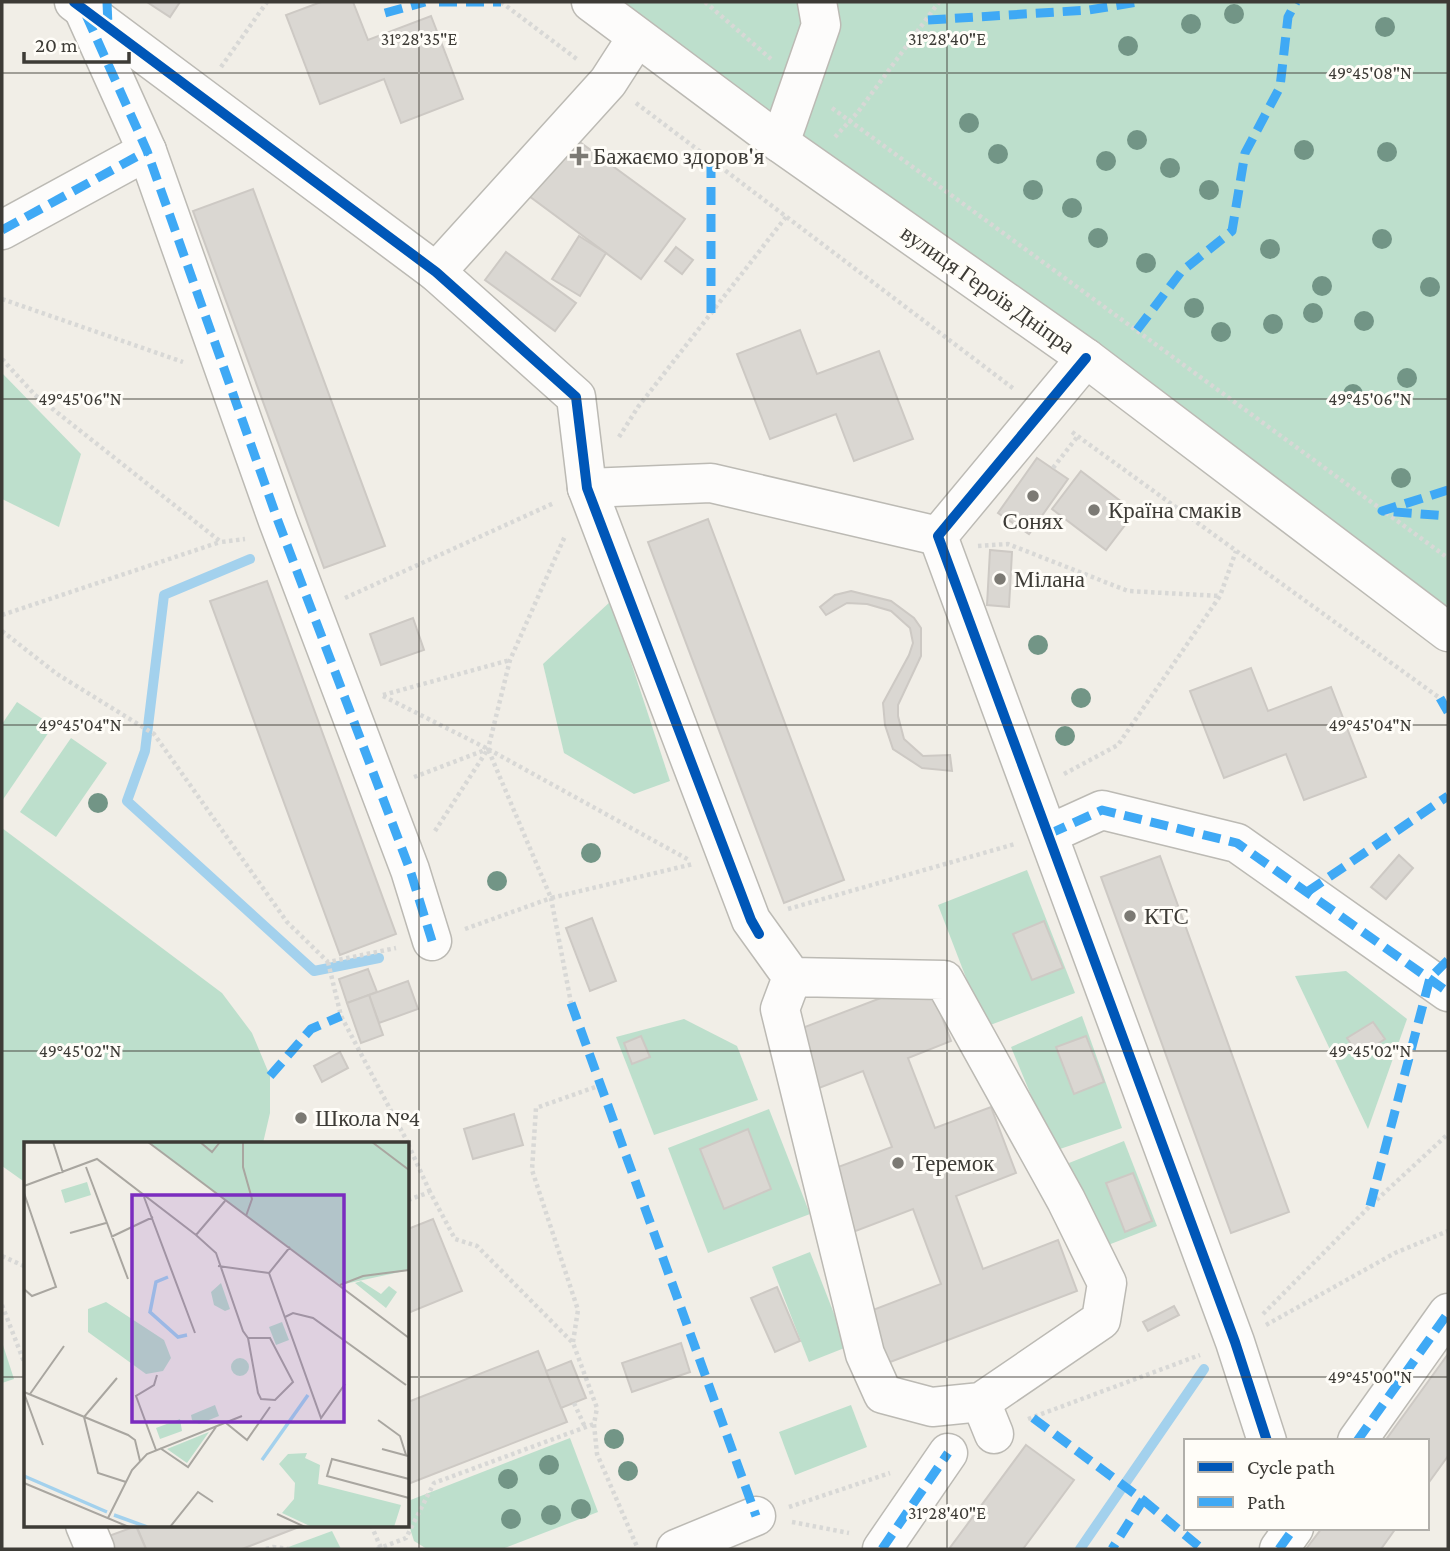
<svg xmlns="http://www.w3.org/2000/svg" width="1450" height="1551" font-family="'Crimson Pro',serif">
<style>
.green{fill:#bddfcc}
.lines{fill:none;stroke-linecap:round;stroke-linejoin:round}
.stream{stroke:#a3d1ed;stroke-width:10}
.building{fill:#dad7d2;stroke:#cdc9c4;stroke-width:2}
.minor-casing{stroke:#bcbab4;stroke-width:41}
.path{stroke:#d8d8d6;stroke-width:4.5;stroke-dasharray:3.5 3.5;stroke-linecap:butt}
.minor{stroke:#fdfcfb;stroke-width:38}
.quiet{stroke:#3fa9f5;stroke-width:9;stroke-dasharray:18 9;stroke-linecap:butt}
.cycleway-casing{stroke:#fffdf8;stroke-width:15}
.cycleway{stroke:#0057b8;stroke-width:10}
.tree{fill:#729586}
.ticks{fill:none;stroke:#3d3b36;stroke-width:2;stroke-opacity:0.45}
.poi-dot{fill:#7c7a74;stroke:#fffdf8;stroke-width:2.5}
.labels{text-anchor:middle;stroke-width:6;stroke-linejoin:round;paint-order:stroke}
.poi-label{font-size:23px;fill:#3d3b36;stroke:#fffdf8;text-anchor:start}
.street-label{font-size:23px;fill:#3d3b36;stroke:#fffdf8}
.inset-river{fill:none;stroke:#a3d1ed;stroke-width:3.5}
.inset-road{fill:none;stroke:#a9a6a0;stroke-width:2}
.view{fill:#7b2cbf;fill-opacity:0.15;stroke:#7b2cbf;stroke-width:3.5}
.inset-edge{fill:none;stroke:#3d3b36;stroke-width:3.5}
.ticks-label{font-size:18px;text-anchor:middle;fill:#3d3b36;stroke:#fffdf8;stroke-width:6;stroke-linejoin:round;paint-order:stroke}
</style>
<rect width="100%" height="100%" fill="#f1eee7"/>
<!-- green -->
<g class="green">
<path d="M591 2H1448V604L1424 614Z"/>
<path d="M2 373 81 454 59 527 2 499Z"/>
<path d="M611 601 670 781 634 794 564 753 543 664Z"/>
<path d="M17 702 53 726 2 801V724Z"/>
<path d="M71 738 107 763 56 837 20 812Z"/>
<path d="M2 828 222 993 252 1033 270 1076V1113L263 1143H26V1183L2 1166Z"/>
<path d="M1027 870 1075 993 985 1027 938 905Z"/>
<path d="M1346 971 1407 1019 1368 1129 1295 976Z"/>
<path d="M1082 1016 1122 1128 1054 1151 1011 1047Z"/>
<path d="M684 1019 737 1046 758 1100 654 1135 616 1037Z"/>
<path d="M769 1109 810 1214 708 1253 668 1148Z"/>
<path d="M1124 1141 1157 1226 1103 1247 1069 1163Z"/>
<path d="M810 1252 847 1347 809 1362 772 1267Z"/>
<path d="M2 1342 14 1379 2 1383Z"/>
<path d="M851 1405 867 1447 795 1475 779 1432Z"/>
<path d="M570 1438 598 1512 502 1549H427L414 1541 408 1522V1501Z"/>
<path d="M332 1531 341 1549H283Z"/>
</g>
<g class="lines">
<!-- stream -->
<g class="stream">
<path d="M250 559 164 595 145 751 127 801 314 971 379 958"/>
<path d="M1080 1549 1204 1369"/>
</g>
</g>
<!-- building -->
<g class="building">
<path d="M147 2H180L170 17Z"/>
<path d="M321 2H353L368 40 431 16 463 99 401 123 384 79 320 104 286 15Z"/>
<path d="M573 137 685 219 641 279 529 196Z"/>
<path d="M253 189 385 546 324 568 193 211Z"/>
<path d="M579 236 606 253 580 296 552 279Z"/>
<path d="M676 247 693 260 682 274 665 261Z"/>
<path d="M506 252 576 303 555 331 485 280Z"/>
<path d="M800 330 817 374 879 351 913 439 854 461 836 414 770 439 737 354Z"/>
<path d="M1037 458 1068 479 1029 534 998 513Z"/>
<path d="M1081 471 1135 512 1106 550 1052 509Z"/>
<path d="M708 519 844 880 784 903 648 542Z"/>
<path d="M990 550 1012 552 1009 607 987 605Z"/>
<path d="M267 581 396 934 340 955 210 601Z"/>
<path d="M851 591 891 601 914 618 921 628V656L898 705V716L904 739 923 756 950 755 952 771 922 768 893 749 885 725 883 703 909 655 913 643 910 628 891 611 867 604 847 603 826 615 820 607 835 595Z"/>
<path d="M413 618 424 650 381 665 370 634Z"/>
<path d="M1251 668 1268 711 1331 687 1366 777 1304 800 1286 754 1224 778 1190 691Z"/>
<path d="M1399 855 1413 868 1386 899 1371 887Z"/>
<path d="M1160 856 1289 1212 1231 1233 1101 877Z"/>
<path d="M592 918 616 981 590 991 566 928Z"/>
<path d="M1044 921 1063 968 1032 980 1013 934Z"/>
<path d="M368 969 377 992 347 1003 339 979Z"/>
<path d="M928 980 951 1041 908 1058 935 1128 991 1107 1016 1173 956 1196 983 1269 1058 1240 1077 1291 885 1364 865 1313 941 1284 913 1209 853 1232 830 1170 892 1147 863 1071 819 1088 797 1030Z"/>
<path d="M408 981 418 1009 379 1023 369 995Z"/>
<path d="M369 995 383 1035 361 1043 347 1003Z"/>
<path d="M1373 1022 1385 1039 1359 1056 1347 1038Z"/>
<path d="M641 1036 650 1057 632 1064 624 1043Z"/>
<path d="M1086 1036 1104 1082 1074 1094 1056 1047Z"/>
<path d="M340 1052 348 1068 322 1082 314 1066Z"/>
<path d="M514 1114 523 1145 473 1159 464 1129Z"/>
<path d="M748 1129 771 1189 724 1209 700 1149Z"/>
<path d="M1133 1173 1152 1221 1125 1232 1106 1183Z"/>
<path d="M433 1219 462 1291 408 1313V1229Z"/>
<path d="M777 1287 800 1341 775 1352 751 1298Z"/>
<path d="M1174 1306 1179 1315 1148 1331 1143 1322Z"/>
<path d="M681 1343 690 1372 632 1392 622 1363Z"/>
<path d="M538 1351 567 1422 408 1484V1402Z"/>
<path d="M1448 1354V1456L1427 1485V1441H1385Z"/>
<path d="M571 1361 586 1398 561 1408 546 1371Z"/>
<path d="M1026 1445 1074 1480 1023 1549H949Z"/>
<path d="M304 1525 242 1549H146L136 1525Z"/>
<path d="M136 1526 146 1549H111L106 1537Z"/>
<path d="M1322 1528H1396L1381 1549H1306Z"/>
</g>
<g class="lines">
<defs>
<g id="minor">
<path d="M74 2 436 272 576 397 587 488 751 920 792 977 944 980 1066 1200 1107 1283 1101 1320 981 1402 932 1407 883 1394 865 1354 780 1009 792 977"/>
<path d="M591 2 780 143 1086 358 1448 632"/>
<path d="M84 11 147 151 278 521 410 870 432 941"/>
<path d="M780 143 821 25 817 2"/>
<path d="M2 230 147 151"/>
<path d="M436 272 608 82 637 37"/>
<path d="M1086 358 938 536 1235 1342 1267 1441"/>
<path d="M587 488 711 483 938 536"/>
<path d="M1049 834 1102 810 1237 843 1448 992"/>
<path d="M981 1402 994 1434"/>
<path d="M1357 1441 1448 1313"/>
<path d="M85 1525 95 1549"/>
<path d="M676 1549 756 1516"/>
<path d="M882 1549 948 1453"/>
<path d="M1279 1549 1294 1528"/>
</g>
</defs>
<!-- minor casing -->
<use href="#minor" class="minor-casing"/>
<!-- path -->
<g class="path">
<path d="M501 2 578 60"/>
<path d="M705 2 771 59"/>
<path d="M221 67 267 2"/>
<path d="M636 103 1014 389"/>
<path d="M832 108 1448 558"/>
<path d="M835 137 858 112 939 2"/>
<path d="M2 299 183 362"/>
<path d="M2 359 35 395 221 542 245 539"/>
<path d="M1072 432 1448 704"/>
<path d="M619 437 638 407 786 217"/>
<path d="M1053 468 1078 436"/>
<path d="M978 546 1008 544 1128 591 1220 596"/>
<path d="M345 598 554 503"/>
<path d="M2 615 220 542"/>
<path d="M2 631 57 674 154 734 287 922 328 962 396 948"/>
<path d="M383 695 510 660"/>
<path d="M383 696 488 749 551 898 693 864"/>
<path d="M1064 774 1118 745 1220 596 1236 551"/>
<path d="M414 777 488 749 510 660 565 536"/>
<path d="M435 831 488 749 689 860"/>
<path d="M788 909 1015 844"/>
<path d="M465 929 551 898 571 1003"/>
<path d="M328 962 341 1016 408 1143"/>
<path d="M408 1144 430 1192"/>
<path d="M408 1200 430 1192 455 1239 477 1246 573 1343 597 1408 594 1424 597 1454 638 1549"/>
<path d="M2 1256 26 1267"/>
<path d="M2 1305 26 1367"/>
<path d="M1263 1314 1370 1206 1448 1134"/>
<path d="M1266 1325 1395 1253 1448 1231"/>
<path d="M573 1342 578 1310 532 1170 536 1108 601 1085"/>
<path d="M574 1403 585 1427"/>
<path d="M1028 1419 1200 1355"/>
<path d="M789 1507 890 1473"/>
<path d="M792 1522 849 1533"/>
<path d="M371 1525 381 1548"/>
<path d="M266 1549 273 1547 289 1549"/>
<path d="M377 1549 406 1538 434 1483 594 1424"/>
</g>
<!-- minor -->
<use href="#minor" class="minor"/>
<!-- quiet -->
<g class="quiet">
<path d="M107 2 108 26"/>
<path d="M439 2H501"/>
<path d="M385 13 425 2"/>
<path d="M86 15 147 151 278 521 410 870 432 941"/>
<path d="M928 20 1089 10 1138 2"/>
<path d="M711 160V313"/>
<path d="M2 230 147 151"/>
<path d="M1137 330 1181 272 1232 231 1245 153 1280 87 1288 17 1296 2"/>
<path d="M1448 490 1382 511 1448 516"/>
<path d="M1440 698 1448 712"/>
<path d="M1049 834 1102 810 1237 843 1448 992"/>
<path d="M1307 892 1448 796"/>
<path d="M571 1003 756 1516"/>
<path d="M270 1076 311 1029 341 1016"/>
<path d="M1370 1206 1430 978 1448 960"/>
<path d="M1033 1418 1143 1500 1112 1549"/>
<path d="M1357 1441 1448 1313"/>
<path d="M1143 1500 1202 1549"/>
<path d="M882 1549 948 1453"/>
<path d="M1279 1549 1294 1528"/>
</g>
<defs>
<g id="cycleway">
<path d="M74 2 436 272 576 397 587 488 751 920 759 934"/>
<path d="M1086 358 938 536 1235 1342 1267 1441"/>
</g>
</defs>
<!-- cycleway casing -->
<use href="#cycleway" class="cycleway-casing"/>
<!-- cycleway -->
<use href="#cycleway" class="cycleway"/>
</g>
<!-- trees -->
<g class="tree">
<circle cx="1234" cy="14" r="10"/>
<circle cx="1191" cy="24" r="10"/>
<circle cx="1385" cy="27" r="10"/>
<circle cx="1128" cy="46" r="10"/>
<circle cx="969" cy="123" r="10"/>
<circle cx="1137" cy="140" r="10"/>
<circle cx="1304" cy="150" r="10"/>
<circle cx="1387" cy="152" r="10"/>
<circle cx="998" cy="154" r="10"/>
<circle cx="1106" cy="161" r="10"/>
<circle cx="1170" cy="168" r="10"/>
<circle cx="1033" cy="190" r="10"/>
<circle cx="1209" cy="190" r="10"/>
<circle cx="1072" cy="208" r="10"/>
<circle cx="1098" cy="238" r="10"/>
<circle cx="1382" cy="239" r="10"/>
<circle cx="1270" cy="249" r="10"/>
<circle cx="1146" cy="263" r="10"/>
<circle cx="1322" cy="286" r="10"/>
<circle cx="1430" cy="287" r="10"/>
<circle cx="1194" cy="308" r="10"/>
<circle cx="1313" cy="313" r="10"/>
<circle cx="1364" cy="321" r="10"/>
<circle cx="1273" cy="324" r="10"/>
<circle cx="1221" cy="332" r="10"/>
<circle cx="1407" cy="378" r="10"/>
<circle cx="1353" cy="394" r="10"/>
<circle cx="1401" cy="478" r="10"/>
<circle cx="1038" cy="645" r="10"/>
<circle cx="1081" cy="698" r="10"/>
<circle cx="1065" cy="736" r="10"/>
<circle cx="98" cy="803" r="10"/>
<circle cx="591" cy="853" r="10"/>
<circle cx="497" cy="881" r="10"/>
<circle cx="614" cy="1439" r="10"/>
<circle cx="549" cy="1465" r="10"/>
<circle cx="628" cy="1471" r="10"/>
<circle cx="508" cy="1479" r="10"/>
<circle cx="581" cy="1509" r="10"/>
<circle cx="551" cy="1515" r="10"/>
<circle cx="511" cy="1519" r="10"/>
</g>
<!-- ticks -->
<path class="ticks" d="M419 2V1549M947 2V1549M2 73H1448M2 399H1448M2 725H1448M2 1051H1448M2 1377H26M408 1377H1448"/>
<!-- markers -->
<g class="poi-dot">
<path d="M575.5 145.5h7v7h7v7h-7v7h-7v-7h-7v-7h7z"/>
<circle cx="1033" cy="496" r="7"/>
<circle cx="1094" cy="510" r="7"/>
<circle cx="1000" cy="579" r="7"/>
<circle cx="1130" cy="916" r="7"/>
<circle cx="301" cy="1118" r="7"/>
<circle cx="898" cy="1163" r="7"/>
</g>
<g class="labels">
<!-- poi labels -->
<g class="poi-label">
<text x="593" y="164">Бажаємо здоров'я</text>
<text x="1108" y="518">Країна смаків</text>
<text x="1033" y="529" text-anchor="middle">Сонях</text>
<text x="1014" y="587">Мілана</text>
<text x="1144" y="924">КТС</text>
<text x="315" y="1126">Школа №4</text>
<text x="912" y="1171">Теремок</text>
</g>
<!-- street labels -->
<g class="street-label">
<text transform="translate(988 289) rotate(35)" y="8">вулиця Героїв Дніпра</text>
</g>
</g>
<!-- overview -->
<g transform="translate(24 1142)">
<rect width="385" height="385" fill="#f1eee7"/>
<path d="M124 0H385V128L316 143ZM63 40 67 53 41 61 37 48ZM337 139 357 152 365 144 373 150 362 166 331 141ZM197 141 206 167 201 169 190 163 187 150ZM82 160 140 198 147 216 139 229 122 232 64 190V167ZM258 180 265 198 252 203 245 185ZM207 225a9 9 0 1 1 18 0a9 9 0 1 1-18 0ZM191 263 195 274 175 282 168 278 167 273ZM156 277 158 289 136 297 132 286ZM185 290 163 321 143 307ZM283 311 281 316 296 323 294 342 377 363 370 385H288L258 371 270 357 271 341 255 322 264 312Z" fill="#bddfcc"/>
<path class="inset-river" d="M144 135 132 140 126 170 154 195 163 193M238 318 284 253M0 334 83 370M90 373 123 385"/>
<path class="inset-road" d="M29 0 39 31M124 0 385 196M176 0 188 10 196 0M219 0V25L228 57 222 74M348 0 385 28M62 25 104 137M0 44 73 17 172 93 192 111 219 189 224 196H246L269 240 251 258 237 257 234 251 224 196M0 51 32 145 8 154 0 147M120 55 171 191M46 91 82 81M172 93 201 59M87 95 129 75M266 105 245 131 297 276 321 242M194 124 245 131M316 143 339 134 385 128M261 175 269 171 289 176 382 243M93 236 60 275 74 331 102 340M0 250 104 293 111 298 116 319M0 251 19 303M6 252 40 204M354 278 376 294 382 313M202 281 223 298 246 265M136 306 164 325 192 285M358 307 384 314M132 308 112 254 130 243 133 233M385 337 308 317 303 334 385 356M0 341 105 385M253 372 281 385M84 376 108 328 123 312 218 274M146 385 174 350 189 360"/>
<path class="view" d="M108 53H320V280H108Z"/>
<rect width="385" height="385" class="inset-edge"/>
</g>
<g class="ticks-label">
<text x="419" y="45">31°28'35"E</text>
<text x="947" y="45">31°28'40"E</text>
<text x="1370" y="79">49°45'08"N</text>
<text x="80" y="405">49°45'06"N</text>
<text x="1370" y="405">49°45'06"N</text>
<text x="80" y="731">49°45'04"N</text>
<text x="1370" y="731">49°45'04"N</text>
<text x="80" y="1057">49°45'02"N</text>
<text x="1370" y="1057">49°45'02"N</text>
<text x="1370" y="1383">49°45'00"N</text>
<text x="947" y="1519">31°28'40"E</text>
</g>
<!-- border -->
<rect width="1450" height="1551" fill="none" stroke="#3d3b36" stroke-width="7"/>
<!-- legend -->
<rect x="1184" y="1439" width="245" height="91" fill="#fffdf8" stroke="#b1afaa" stroke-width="2"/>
<rect x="1198" y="1462" width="35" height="10" fill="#0057b8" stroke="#b1afaa" stroke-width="2"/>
<text x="1247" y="1474" font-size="21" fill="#3d3b36">Cycle path</text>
<rect x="1198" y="1497" width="35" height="10" fill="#3fa9f5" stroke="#b1afaa" stroke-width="2"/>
<text x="1247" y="1509" font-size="21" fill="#3d3b36">Path</text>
<!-- scale -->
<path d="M24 52v10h105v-10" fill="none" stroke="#3d3b36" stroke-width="3.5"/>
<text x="35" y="52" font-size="21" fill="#3d3b36" stroke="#fffdf8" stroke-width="5" paint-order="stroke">20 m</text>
</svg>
